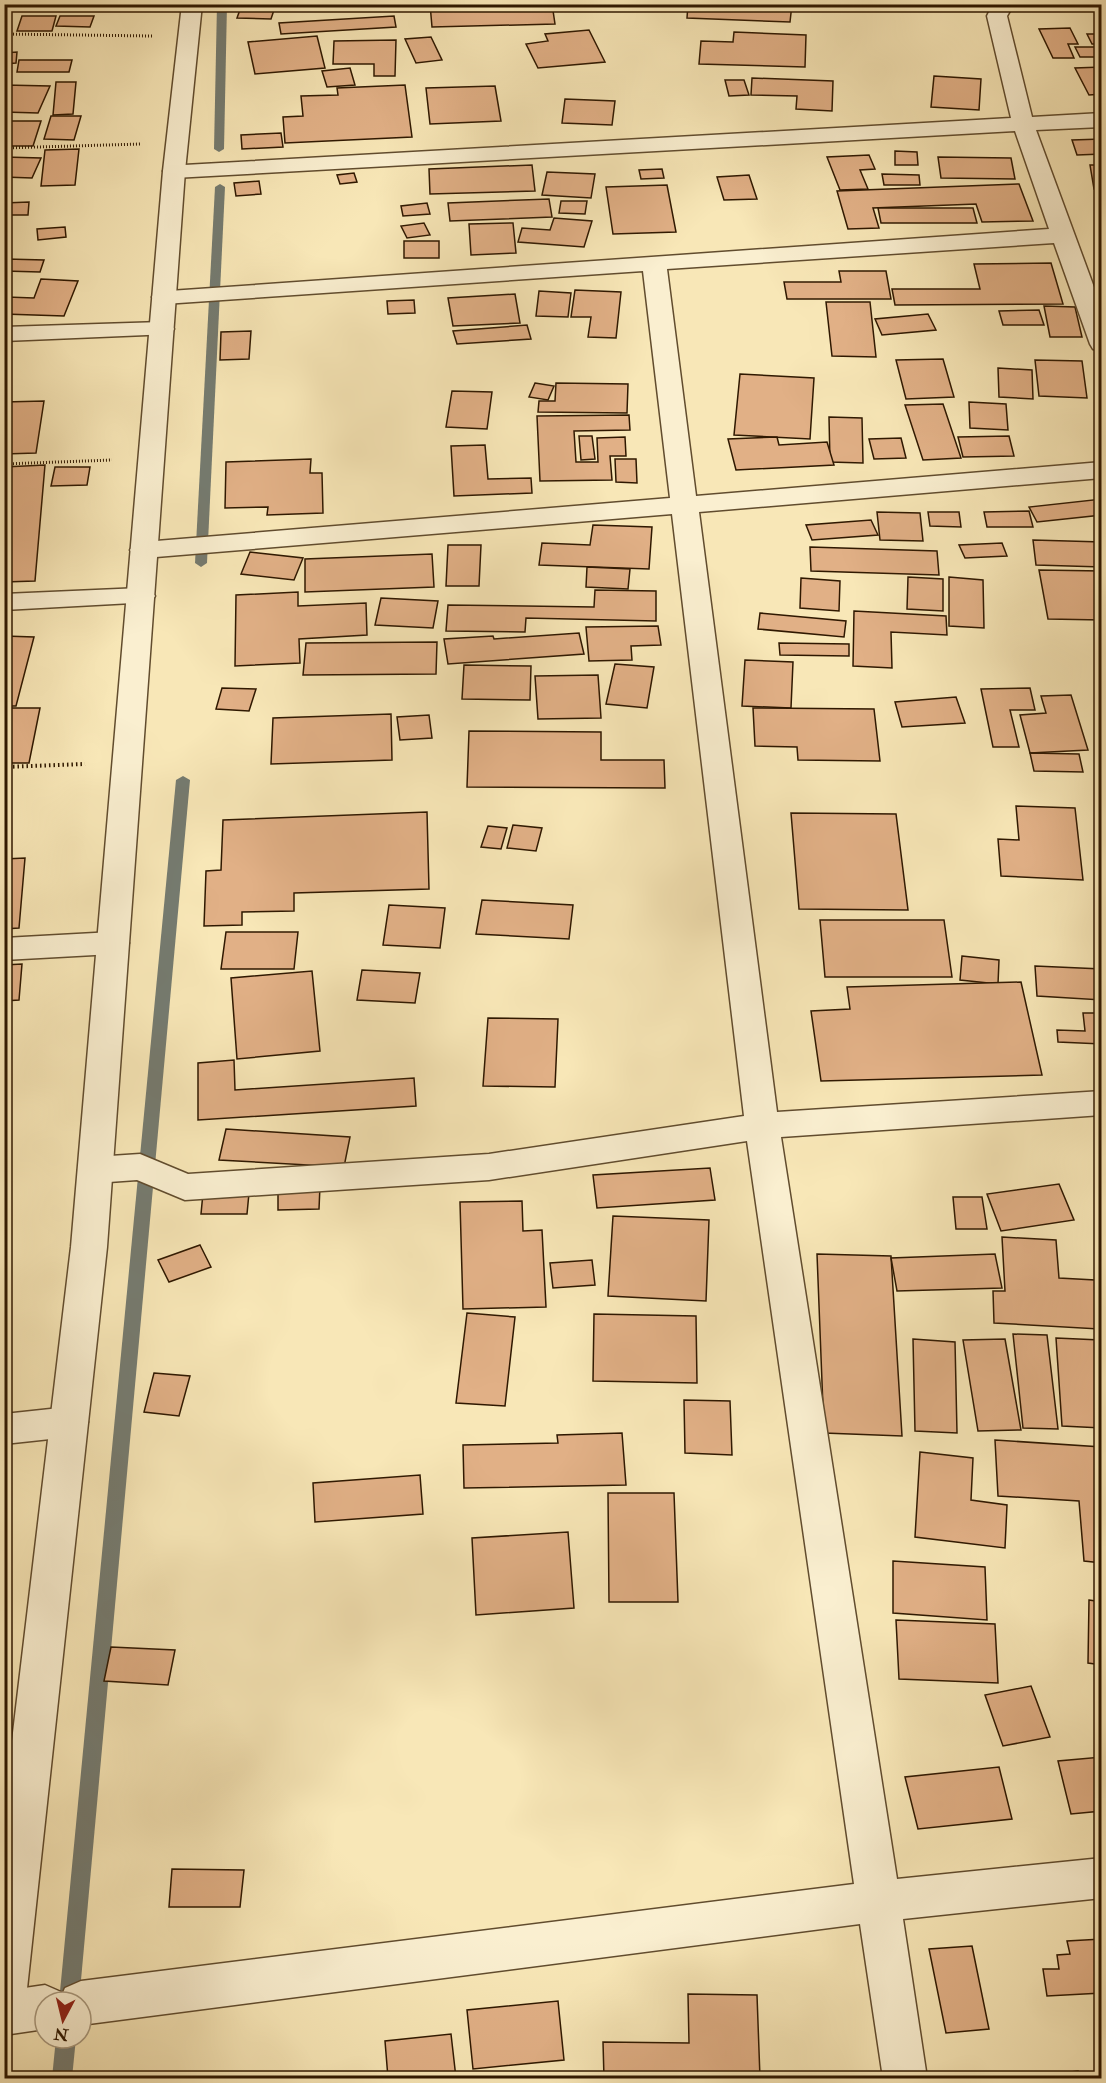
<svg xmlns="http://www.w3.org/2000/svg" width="1106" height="2083" font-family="'IM FELL Double Pica',serif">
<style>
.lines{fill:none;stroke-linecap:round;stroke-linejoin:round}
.stream{fill:#757b70;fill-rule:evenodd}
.building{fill:#e1b086;stroke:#2f1800;stroke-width:1.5}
.minor-casing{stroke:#614c2e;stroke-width:3}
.tertiary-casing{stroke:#614c2e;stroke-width:3}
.path-far1{stroke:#2f1800;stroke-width:3;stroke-dasharray:1 2;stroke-linecap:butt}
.path{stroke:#2f1800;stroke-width:4;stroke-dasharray:1.5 3;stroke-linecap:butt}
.minor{fill:#faefd0;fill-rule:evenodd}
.tertiary{fill:#faefd0;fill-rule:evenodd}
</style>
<rect width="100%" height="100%" fill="#f8e7b7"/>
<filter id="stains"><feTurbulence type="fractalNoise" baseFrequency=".00333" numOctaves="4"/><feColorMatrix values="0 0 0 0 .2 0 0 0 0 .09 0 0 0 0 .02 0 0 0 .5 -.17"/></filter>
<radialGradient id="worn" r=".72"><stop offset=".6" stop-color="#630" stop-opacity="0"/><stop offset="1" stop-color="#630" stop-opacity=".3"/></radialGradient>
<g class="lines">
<!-- stream -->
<g class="stream">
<path d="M217 4H227L224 149 219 152 214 149Z"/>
<path d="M220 184 225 187 207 563 201 567 195 563 215 187Z"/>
<path d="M183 776 190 780 79 2002H59L176 780Z"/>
<path d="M56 2038H76L72 2078H52Z"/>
</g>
</g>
<!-- building -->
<g class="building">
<path d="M242 4H276L271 19 237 18Z"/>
<path d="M430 4H552L555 24 432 27Z"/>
<path d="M688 4H792L790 22 687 18Z"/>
<path d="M22 16H56L52 31H17Z"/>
<path d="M60 16H94L90 27 56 26Z"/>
<path d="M394 16 396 27 281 34 279 23Z"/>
<path d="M1070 28 1078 44H1068L1074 58H1053L1039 29Z"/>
<path d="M589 30 605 62 538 68 526 44 548 41 545 34Z"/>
<path d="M734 32 806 35 805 67 699 64 701 41 733 42Z"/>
<path d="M1087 34H1102V44H1092Z"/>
<path d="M317 36 325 68 255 74 248 42Z"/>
<path d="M431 37 442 60 416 63 405 39Z"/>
<path d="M396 40 395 76H374V64H333L334 41Z"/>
<path d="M1075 47H1102V57H1080Z"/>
<path d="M17 52 16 63 4 64V53Z"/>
<path d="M19 60H72L69 72H17Z"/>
<path d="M1102 67V94L1089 95 1075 68Z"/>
<path d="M350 68 355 85 327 87 322 71Z"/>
<path d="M934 76 981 79 979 110 931 107Z"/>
<path d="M752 78 833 81 832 111 796 109 797 96 751 95Z"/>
<path d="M725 80H744L749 95 729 96Z"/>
<path d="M56 82H76L73 114 53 115Z"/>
<path d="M4 85 50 86 38 113 4 112Z"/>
<path d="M405 85 412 137 285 143 283 117 303 116 301 96 338 95 337 88Z"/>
<path d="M495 86 501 121 430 124 426 88Z"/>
<path d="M565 99 615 101 612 125 562 123Z"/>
<path d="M51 116H81L74 140 44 139Z"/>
<path d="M4 121H41L33 146H4Z"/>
<path d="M281 133 283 147 242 149 241 135Z"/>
<path d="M1102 139V154L1077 155 1072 140Z"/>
<path d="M79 149 75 185 41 186 45 150Z"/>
<path d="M895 151 917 152 918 165H895Z"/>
<path d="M869 155 875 169 860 170 868 189 840 190 827 157Z"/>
<path d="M4 157 41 158 32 178 4 177Z"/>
<path d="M938 157 1011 158 1015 179 941 178Z"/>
<path d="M532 165 535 191 430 194 429 169Z"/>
<path d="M1090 165H1102V189H1094Z"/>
<path d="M662 169 664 178 641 179 639 170Z"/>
<path d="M547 172 595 174 591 198 542 195Z"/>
<path d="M354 173 357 182 340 184 337 175Z"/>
<path d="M882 174 919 175 920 185H884Z"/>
<path d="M749 175 757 199 724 200 717 177Z"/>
<path d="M259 181 261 194 236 196 234 183Z"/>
<path d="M1019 184 1033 221 982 222 976 204 873 208 879 228 848 229 837 191Z"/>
<path d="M667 185 676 232 613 234 606 187Z"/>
<path d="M549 199 552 217 450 221 448 203Z"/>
<path d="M561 201H587L585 214 559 213Z"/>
<path d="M29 202 28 215H4V203Z"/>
<path d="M427 203 430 214 403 216 401 206Z"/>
<path d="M878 208H973L977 223H881Z"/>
<path d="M554 218 592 221 584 247 518 242 522 228 550 230Z"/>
<path d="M424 223 430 235 407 238 401 226Z"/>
<path d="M513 223 516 253 471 255 469 224Z"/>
<path d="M65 227 66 237 38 240 37 229Z"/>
<rect x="404" y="241" width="35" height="17"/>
<path d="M6 259 44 260 40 272 4 271Z"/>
<path d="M1051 263 1063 304 895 305 892 289H980L974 264Z"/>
<path d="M839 271H886L891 299H787L784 282H841Z"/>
<path d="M41 279 78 281 64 316 4 314 7 297 34 298Z"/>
<path d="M575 290 621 292 616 338 588 337 591 317H571Z"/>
<path d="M539 291 571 293 568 317 536 316Z"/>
<path d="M515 294 520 323 453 326 448 298Z"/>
<path d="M414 300 415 313 388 314 387 301Z"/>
<path d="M826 302H870L876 357 832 356Z"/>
<path d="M1044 306 1075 307 1082 337H1050Z"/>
<path d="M1039 310 1044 325H1003L999 311Z"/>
<path d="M928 314 936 330 882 335 875 319Z"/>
<path d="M527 325 531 339 457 344 453 331Z"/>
<path d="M251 331 249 359 220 360 221 332Z"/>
<path d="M943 359 954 397 906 399 896 360Z"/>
<path d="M1035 360 1082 361 1087 398 1039 396Z"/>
<path d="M998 368 1032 370 1033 399 999 397Z"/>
<path d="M740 374 814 378 810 439 734 435Z"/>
<path d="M535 383 554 386 548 400 529 397Z"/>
<path d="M556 383 628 384 627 413 538 412 539 401H555Z"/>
<path d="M452 391 492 392 487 429 446 427Z"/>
<path d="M44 401 36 453 4 454V402Z"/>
<path d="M969 402 1006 404 1008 430 970 428Z"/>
<path d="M943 404 961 458 923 460 905 405Z"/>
<path d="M629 415 630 430 574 431 576 462H598L597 438 625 437 626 456H610L612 480 540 481 537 416Z"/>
<path d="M829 417 862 418 863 463 830 462Z"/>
<path d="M579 436H592L595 459 581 460Z"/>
<path d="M1009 436 1014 456 963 457 958 437Z"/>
<path d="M777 437 779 445 827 442 834 465 736 470 728 439Z"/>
<path d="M901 438 906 458 874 459 869 439Z"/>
<path d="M485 445 488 479 531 478 532 493 454 496 451 446Z"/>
<path d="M311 459 310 473H322L323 513 267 515 268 507 225 508 226 462Z"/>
<path d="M615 459H636L637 483 616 482Z"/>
<path d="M45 465 35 581 4 582V532L10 480H4V467Z"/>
<path d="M55 467H90L87 485 51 486Z"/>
<path d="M1102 499V515L1037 522 1029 507Z"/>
<path d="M1029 511 1033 527H987L984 512Z"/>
<path d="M877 512 920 513 923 541 880 540Z"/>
<path d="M928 512H959L961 527 930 526Z"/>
<path d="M871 520 878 535 812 540 806 525Z"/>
<path d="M593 525 652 527 649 569 539 565 542 543 590 545Z"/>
<path d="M1033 540 1102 542V567L1036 565Z"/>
<path d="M1002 543 1007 556 965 558 959 545Z"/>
<path d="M448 545H481L479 586H446Z"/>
<path d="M810 547 937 551 939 575 811 571Z"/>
<path d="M250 552 303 558 294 580 241 574Z"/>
<path d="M432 554 434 587 305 592V559Z"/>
<path d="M587 567 630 569 628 589 586 587Z"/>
<path d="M1039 570 1102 571V620L1048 619Z"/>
<path d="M908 577 943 579V611L907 609Z"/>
<path d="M949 577 983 580 984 628 949 626Z"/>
<path d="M801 578 840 581 839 611 800 608Z"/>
<path d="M595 590 656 591V621L526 618 525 632 446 631 448 605 594 607Z"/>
<path d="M298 592V606L366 603 367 635 299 639 300 663 235 666 236 595Z"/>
<path d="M381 598 438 601 433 628 375 625Z"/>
<path d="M854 611 946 616 947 635 891 632 892 668 853 666Z"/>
<path d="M760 613 846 621 844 637 758 629Z"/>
<path d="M658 626 661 645 631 646 632 660 589 661 586 627Z"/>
<path d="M579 633 584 654 448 664 444 639 493 636 494 639Z"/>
<path d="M4 636 34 637 16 706H4Z"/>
<path d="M437 642 436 674 303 675 306 643Z"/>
<path d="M779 643 849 644V656L780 655Z"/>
<path d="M745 660 793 662 791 708 742 706Z"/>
<path d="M615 664 654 667 647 708 606 704Z"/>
<path d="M464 665 531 666 530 700 462 699Z"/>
<path d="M598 675 601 718 538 719 535 676Z"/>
<path d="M222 688 256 689 249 711 216 709Z"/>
<path d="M1030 688 1035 710H1010L1019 747H993L981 689Z"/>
<path d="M1071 695 1088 750 1030 753 1020 715 1046 713 1041 696Z"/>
<path d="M956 697 965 723 902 727 895 702Z"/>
<path d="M4 708H40L29 763H4Z"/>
<path d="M753 708 874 709 880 761 798 760 797 747 755 746Z"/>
<path d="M391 714 392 760 271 764 273 718Z"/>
<path d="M429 715 432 738 400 740 397 717Z"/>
<path d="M469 731 601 732V760H664L665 788 467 787Z"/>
<path d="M1030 753 1079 754 1083 772 1034 771Z"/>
<path d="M1016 806 1075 808 1083 880 1001 876 998 839 1019 840Z"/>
<path d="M427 812 429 889 294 893V911L242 912V925L204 926 206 871 221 870 223 820Z"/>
<path d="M791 813 896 814 908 910 799 909Z"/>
<path d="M513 825 542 828 536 851 507 848Z"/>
<path d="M488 826 507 828 501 849 481 847Z"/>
<path d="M9 827V855L4 856V828Z"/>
<path d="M25 858 19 928 4 929V859Z"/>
<path d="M482 900 573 905 569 939 476 934Z"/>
<path d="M389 905 445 908 440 948 383 945Z"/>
<path d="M820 920H944L952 977H825Z"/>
<path d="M226 932H298L294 969H221Z"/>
<path d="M962 956 999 960 998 984 960 980Z"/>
<path d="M22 964 19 1000 4 1001V965Z"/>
<path d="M1035 966 1102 969V1000L1037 996Z"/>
<path d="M362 970 420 973 415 1003 357 1000Z"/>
<path d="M312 971 320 1051 237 1059 231 978Z"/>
<path d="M1021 982 1042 1075 821 1081 811 1011 850 1009 847 987Z"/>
<path d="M1083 1013H1102V1044L1058 1042 1057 1030 1085 1031Z"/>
<path d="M488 1018 558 1019 555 1087 483 1086Z"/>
<path d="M234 1060 235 1090 414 1078 416 1106 198 1120V1063Z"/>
<path d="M226 1129 350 1137 344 1167 219 1160Z"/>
<path d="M710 1168 715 1200 597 1208 593 1175Z"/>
<path d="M1059 1184 1074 1220 1001 1231 987 1194Z"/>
<path d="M320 1186 319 1209 278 1210V1187Z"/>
<path d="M203 1193H249L247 1214H201Z"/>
<path d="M953 1197H982L987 1229H956Z"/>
<path d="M522 1201 523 1231 542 1230 546 1307 463 1309 460 1202Z"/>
<path d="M613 1216 709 1220 706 1301 608 1296Z"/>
<path d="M1002 1237 1056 1240 1059 1278 1095 1280 1099 1329 994 1323 993 1291H1005Z"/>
<path d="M200 1245 211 1267 169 1282 158 1260Z"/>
<path d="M817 1254 891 1256 902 1436 824 1433Z"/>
<path d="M995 1254 1002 1288 897 1291 891 1258Z"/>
<path d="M592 1260 595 1285 553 1288 550 1263Z"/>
<path d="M467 1313 515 1317 505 1406 456 1403Z"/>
<path d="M594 1314 696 1316 697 1383 593 1381Z"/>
<path d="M1013 1334 1047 1335 1058 1429 1023 1428Z"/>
<path d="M1056 1338 1100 1340 1102 1428 1062 1426Z"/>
<path d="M913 1339 955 1342 957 1433 915 1431Z"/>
<path d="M1005 1339 1021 1430 978 1431 963 1340Z"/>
<path d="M154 1373 190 1376 179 1416 144 1412Z"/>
<path d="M684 1400 730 1401 732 1455 685 1453Z"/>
<path d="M622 1433 626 1485 464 1488 463 1445 558 1443 557 1435Z"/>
<path d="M995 1440 1102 1447V1563L1084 1561 1079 1501 998 1496Z"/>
<path d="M920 1452 973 1458 971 1500 1007 1505 1005 1548 915 1537Z"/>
<path d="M420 1475 423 1514 315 1522 313 1483Z"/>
<path d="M608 1493H674L678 1602H609Z"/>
<path d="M568 1532 574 1608 476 1615 472 1538Z"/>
<path d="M893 1561 985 1567 987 1620 893 1613Z"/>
<path d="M1089 1600 1102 1602V1665L1088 1663Z"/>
<path d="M896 1620 995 1624 998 1683 899 1679Z"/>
<path d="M111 1647 175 1650 168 1685 104 1681Z"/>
<path d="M1031 1686 1050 1737 1003 1746 985 1695Z"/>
<path d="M1102 1757V1811L1071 1814 1058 1761Z"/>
<path d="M999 1767 1012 1819 918 1829 905 1777Z"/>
<path d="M172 1869 244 1870 240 1907H169Z"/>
<path d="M1102 1939V1993L1047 1996 1043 1969H1059L1057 1955 1070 1954 1067 1941Z"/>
<path d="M972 1946 989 2029 946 2033 929 1949Z"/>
<path d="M688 1994 757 1995 760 2078H604L603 2042 689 2043Z"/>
<path d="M558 2001 564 2060 473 2069 467 2010Z"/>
<path d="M451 2034 456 2078H388L385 2041Z"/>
<path d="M1078 2071 1080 2078H1018Z"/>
<path d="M148 2076 215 2077 148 2078Z"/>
</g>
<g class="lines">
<defs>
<g id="minor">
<path d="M993 4H1014L1007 16 1032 117 1102 113V127L1036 130 1102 309V351L1093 349 1090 344 1054 243 667 269 696 496 1102 462V478L699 512 777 1112 1102 1091V1115L781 1137 897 1879 1102 1858V1898L903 1919 927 2078H883L860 1924 81 2025V2002H45V2029L4 2035V1991L45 1985 61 1992 62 1995 65 1988 81 1981 854 1884 747 1141 489 1180 185 1200 137 1180 95 1183 83 1179 78 1170 83 1161 95 1157 140 1154 188 1174 489 1154 744 1116 672 514 144 558 134 556 130 550 134 544 144 542 670 498 643 271 164 304 155 302 152 297 155 292 1049 229 1015 131 174 178 166 176 163 171 166 166 1011 118 987 16Z"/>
<path d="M162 322 171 324 174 329 171 334 4 341V327Z"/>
<path d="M141 588 151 590 155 596 151 602 4 610V594Z"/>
<path d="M113 932 124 935 129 943 124 951 113 954 4 960V938Z"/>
<path d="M69 1407 82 1411 88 1422 82 1433 69 1437 4 1444V1414Z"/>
</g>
<path id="tertiary" d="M182 4H202L185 171 107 1247 26 1998 20 2013 4 2019V1808L71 1247 163 171Z"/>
</defs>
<!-- minor casing -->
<use href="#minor" class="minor-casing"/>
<!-- tertiary casing -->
<use href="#tertiary" class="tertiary-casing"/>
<!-- path-far1 -->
<g class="path-far1">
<path d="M4 34 152 36"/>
<path d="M4 148 141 144"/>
<path d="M4 464 112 460"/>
</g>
<!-- path -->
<path class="path" d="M4 767 85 764"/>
<!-- minor -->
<use href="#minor" class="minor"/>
<!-- tertiary -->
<use href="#tertiary" class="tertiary"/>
</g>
<!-- margin -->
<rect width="1106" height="2083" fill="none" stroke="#f8e7b7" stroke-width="24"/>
<rect x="6" y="6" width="1094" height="2071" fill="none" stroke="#2f1800" stroke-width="3"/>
<rect x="12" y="12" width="1082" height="2059" fill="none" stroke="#2f1800" stroke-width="1.5"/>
<!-- north arrow -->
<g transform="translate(63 2020) rotate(187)"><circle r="28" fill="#faefd0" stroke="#a9997d" stroke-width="1.5"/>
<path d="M0-4.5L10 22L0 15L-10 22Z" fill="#8f2418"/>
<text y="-9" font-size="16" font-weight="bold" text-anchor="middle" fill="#2f1800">N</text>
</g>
<rect width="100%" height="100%" filter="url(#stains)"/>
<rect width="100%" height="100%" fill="url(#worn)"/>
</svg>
